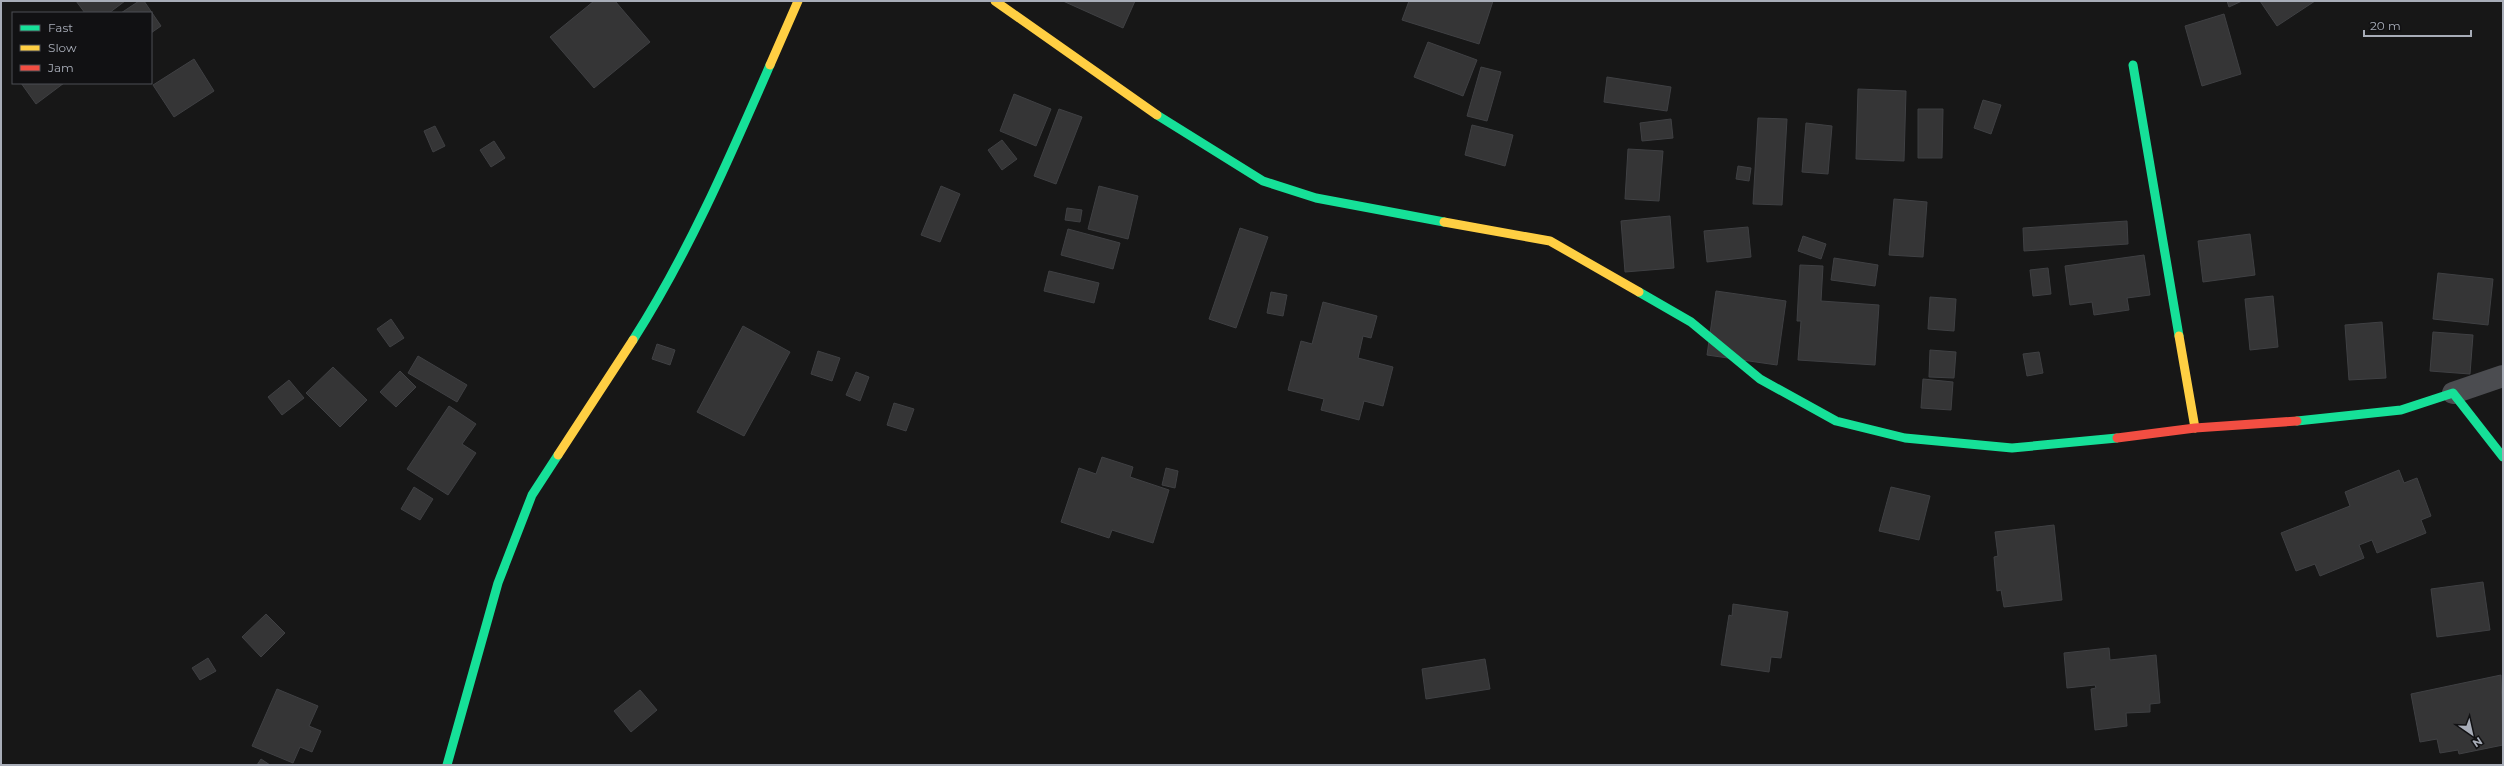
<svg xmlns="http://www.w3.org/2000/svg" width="2504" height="766" font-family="Montserrat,sans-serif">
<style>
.building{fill:#353536;stroke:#3f4043}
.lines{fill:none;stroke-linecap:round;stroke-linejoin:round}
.street{stroke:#4b4c50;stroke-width:22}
.fast{stroke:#16e098;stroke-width:9}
.slow{stroke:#ffcf43;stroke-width:9}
.jam{stroke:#f24e42;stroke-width:9}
</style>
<rect width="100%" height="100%" fill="#171717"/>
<!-- building -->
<g class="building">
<path d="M76 1H125L109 13H85Z"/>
<path d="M139 1H144L161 26 151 33V13H121Z"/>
<path d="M594 1H615L650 42 594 88 550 37Z"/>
<path d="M1063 1H1135L1123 28Z"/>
<path d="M1409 1H1493L1479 44 1402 20Z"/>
<path d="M2227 1H2242L2229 7Z"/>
<path d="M2260 1H2315L2277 26Z"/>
<path d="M2224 14 2241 74 2202 86 2185 26Z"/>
<path d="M1428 42 1477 60 1463 96 1414 77Z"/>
<path d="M194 59 214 91 174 117 153 85Z"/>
<path d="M1481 67 1501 72 1487 121 1467 116Z"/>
<path d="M1607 77 1671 87 1667 111 1604 102Z"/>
<path d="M21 83H64L36 104Z"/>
<path d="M1858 89 1906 91 1904 161 1856 159Z"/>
<path d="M1014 94 1051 109 1036 146 1000 131Z"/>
<path d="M1983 100 2001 105 1991 134 1974 128Z"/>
<path d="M1059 109 1082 117 1056 184 1034 176Z"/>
<path d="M1918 109H1943L1942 158H1918Z"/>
<path d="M1758 118 1787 119 1782 205 1753 204Z"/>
<path d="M1671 119 1673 138 1642 141 1640 123Z"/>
<path d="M1806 123 1832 126 1828 174 1802 172Z"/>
<path d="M1472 125 1513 135 1505 166 1465 155Z"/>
<path d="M435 126 445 146 433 152 424 131Z"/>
<path d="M1002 140 1017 159 1002 170 988 150Z"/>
<path d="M494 141 505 158 491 167 480 150Z"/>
<path d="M1628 149 1663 151 1659 201 1625 199Z"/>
<path d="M1738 166 1751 168 1749 181 1736 179Z"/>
<path d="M941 186 960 194 940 242 921 235Z"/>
<path d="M1099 186 1138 196 1128 239 1088 229Z"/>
<path d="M1894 199 1927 202 1923 257 1889 255Z"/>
<path d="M1067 208 1082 210 1080 222 1065 220Z"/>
<path d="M1670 216 1674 268 1625 272 1621 221Z"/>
<path d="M2127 221 2128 244 2024 251 2023 228Z"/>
<path d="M1748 227 1751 257 1707 262 1704 231Z"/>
<path d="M1240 228 1268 237 1236 328 1209 319Z"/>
<path d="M1068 229 1120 243 1113 269 1061 255Z"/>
<path d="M2250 234 2255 275 2203 282 2198 241Z"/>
<path d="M1803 236 1826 244 1821 259 1798 251Z"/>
<path d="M2144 255 2150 295 2127 298 2129 310 2094 315 2092 302 2070 305 2065 266Z"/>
<path d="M1834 258 1878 265 1875 286 1831 280Z"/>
<path d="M1800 265 1823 266 1821 301 1879 305 1875 365 1798 360 1801 321H1797Z"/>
<path d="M2048 268 2051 294 2033 296 2030 270Z"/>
<path d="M1049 271 1099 283 1094 303 1044 291Z"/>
<path d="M2438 273 2493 279 2488 325 2433 319Z"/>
<path d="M1716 291 1786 301 1777 365 1707 355Z"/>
<path d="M1271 292 1287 295 1283 316 1267 313Z"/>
<path d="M2273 296 2278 347 2250 350 2245 299Z"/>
<path d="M1930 297 1956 299 1954 331 1928 329Z"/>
<path d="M1323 302 1377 316 1371 338 1363 336 1358 358 1393 367 1383 406 1364 401 1359 420 1321 410 1324 399 1288 390 1301 341 1312 344Z"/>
<path d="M391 319 404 338 390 347 377 329Z"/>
<path d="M2382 322 2386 378 2349 380 2345 325Z"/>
<path d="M743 326 790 352 744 436 697 412Z"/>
<path d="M2433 332 2473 335 2470 374 2430 371Z"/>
<path d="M657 344 675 350 670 365 652 359Z"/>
<path d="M1930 350 1956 352 1954 378 1929 377Z"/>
<path d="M818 351 840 358 832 381 811 374Z"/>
<path d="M2039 352 2043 373 2027 376 2023 354Z"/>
<path d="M418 356 467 385 457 402 408 373Z"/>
<path d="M333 367 367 400 340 427 306 393Z"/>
<path d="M400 371 416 387 396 407 380 392Z"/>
<path d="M856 372 869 377 860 401 846 395Z"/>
<path d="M1923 379 1953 382 1951 410 1921 408Z"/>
<path d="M289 380 304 398 282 415 268 397Z"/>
<path d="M894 403 914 409 906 431 887 425Z"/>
<path d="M449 406 476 424 462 444 476 453 448 495 407 469Z"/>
<path d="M1102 457 1133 467 1130 477 1169 490 1153 543 1112 530 1109 538 1061 522 1079 468 1096 474Z"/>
<path d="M1166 468 1178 471 1175 488 1162 485Z"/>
<path d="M2399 470 2404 483 2417 478 2431 516 2421 520 2426 533 2377 553 2372 540 2359 545 2364 558 2320 576 2315 564 2296 571 2281 533 2350 506 2345 492Z"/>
<path d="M414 487 433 499 420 520 401 509Z"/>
<path d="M1891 487 1930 496 1919 540 1879 531Z"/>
<path d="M2054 525 2062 600 2004 607 2001 590 1997 591 1994 557 1998 556 1995 532Z"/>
<path d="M2483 582 2490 630 2437 637 2431 589Z"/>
<path d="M1733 604 1788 612 1781 658 1771 657 1769 672 1721 665 1729 615 1732 616Z"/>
<path d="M266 614 285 633 261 657 242 637Z"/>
<path d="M2109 648 2110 660 2156 655 2160 703 2150 704V712L2126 713 2127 726 2095 730 2091 689 2096 688 2095 685 2067 688 2064 653Z"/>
<path d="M208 658 216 671 200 680 192 668Z"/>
<path d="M1485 659 1490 689 1426 699 1422 669Z"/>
<path d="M2501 675 2503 745 2459 754 2458 750 2440 753 2437 739 2420 742 2411 694Z"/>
<path d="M277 689 318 706 309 726 321 731 312 752 300 747 293 763 252 746Z"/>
<path d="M640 690 657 710 631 732 614 711Z"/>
<path d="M261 759 270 765H257Z"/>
</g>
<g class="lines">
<!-- street -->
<path class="street" d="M2453 393 2503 376"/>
<!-- fast -->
<g class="fast">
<path d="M2133 65 2179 336"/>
<path d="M1157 115 1263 181 1316 198 1444 222"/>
<path d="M1639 292 1691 322 1760 379 1836 421 1905 438 2012 448 2117 438"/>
<path d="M633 340C688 254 729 159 770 65"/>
<path d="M2297 421 2401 410 2453 393 2503 457"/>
<path d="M447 765 498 583 532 495 558 455"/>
</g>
<!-- slow -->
<g class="slow">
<path d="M995 1 1157 115"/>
<path d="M770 65 798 1"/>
<path d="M1444 222 1550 241 1639 292"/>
<path d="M2179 336 2195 428"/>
<path d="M558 455 633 340"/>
</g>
<!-- jam -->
<path class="jam" d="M2117 438 2195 428 2297 421"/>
</g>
<!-- border -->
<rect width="2504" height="766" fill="none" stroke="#a8adb8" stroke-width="4"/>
<!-- legend -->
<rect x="12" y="12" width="140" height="72" fill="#111113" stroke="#4d4f55"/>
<rect x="20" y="25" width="20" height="6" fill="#16e098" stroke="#4d4f55"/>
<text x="48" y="32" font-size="12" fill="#a8adb8">Fast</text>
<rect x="20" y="45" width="20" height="6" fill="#ffcf43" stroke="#4d4f55"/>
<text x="48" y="52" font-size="12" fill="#a8adb8">Slow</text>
<rect x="20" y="65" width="20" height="6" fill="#f24e42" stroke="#4d4f55"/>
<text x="48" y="72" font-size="12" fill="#a8adb8">Jam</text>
<!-- north arrow -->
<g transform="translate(2472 734) rotate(146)" stroke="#111113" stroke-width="3" paint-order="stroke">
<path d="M0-3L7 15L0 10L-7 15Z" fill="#a8adb8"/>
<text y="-6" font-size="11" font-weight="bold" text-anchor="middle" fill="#a8adb8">N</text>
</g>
<!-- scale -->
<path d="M2364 30v6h107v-6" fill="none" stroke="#a8adb8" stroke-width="2"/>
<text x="2370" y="30" font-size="12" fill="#a8adb8" stroke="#111113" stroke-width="3" paint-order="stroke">20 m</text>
</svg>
